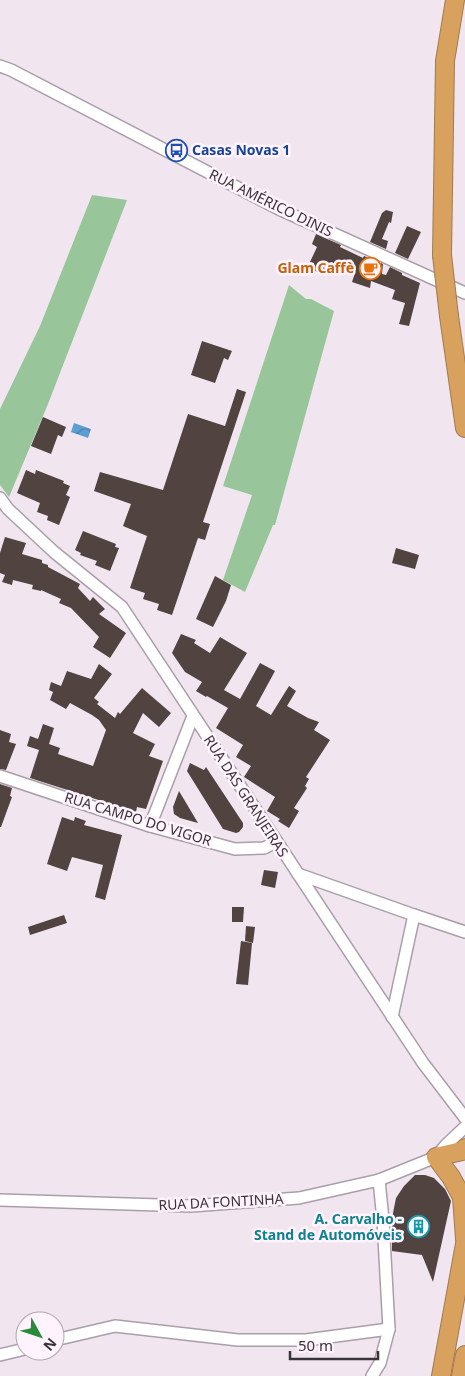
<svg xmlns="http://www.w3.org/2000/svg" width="465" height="1376" font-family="'Noto Sans',sans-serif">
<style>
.grass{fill:#98c69a}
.water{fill:url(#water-waves)}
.building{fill:#504340}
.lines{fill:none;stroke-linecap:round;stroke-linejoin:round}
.minor-casing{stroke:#aa9fa9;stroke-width:14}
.highway-casing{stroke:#a07b50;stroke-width:20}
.minor{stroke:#fff;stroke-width:11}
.highway{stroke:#d8a15d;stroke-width:18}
.highway-bridge-casing{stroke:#a07b50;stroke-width:20;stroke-linecap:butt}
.highway-bridge{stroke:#d8a15d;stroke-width:18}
.labels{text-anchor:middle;stroke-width:5;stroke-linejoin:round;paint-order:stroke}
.transit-label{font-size:14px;font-weight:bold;fill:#164399;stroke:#fff3fe;text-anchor:start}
.street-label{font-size:14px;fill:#393438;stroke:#fff3fe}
.food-label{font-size:14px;font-weight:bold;fill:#c56008;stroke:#fff3fe;text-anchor:end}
.culture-label{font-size:14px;font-weight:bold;fill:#0d838f;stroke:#fff3fe;text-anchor:end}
</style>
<defs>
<pattern id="water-waves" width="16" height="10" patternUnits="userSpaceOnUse" patternTransform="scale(1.25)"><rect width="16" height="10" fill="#5b9ed4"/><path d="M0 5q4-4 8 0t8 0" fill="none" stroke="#4c82ad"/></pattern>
</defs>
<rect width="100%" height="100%" fill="#f1e6f0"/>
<!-- grass -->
<g class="grass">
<path d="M92 195 127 200 48 404 9 497 0 485V409L40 326Z"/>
<path d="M289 285 306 299H311L334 311 275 525H273L245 592 223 580 252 495 223 486Z"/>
</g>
<!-- water -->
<path class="water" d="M74 423 91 429 88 438 71 432Z"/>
<!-- building -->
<g class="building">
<path d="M386 210 393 212 391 223 389 222 382 239 388 241 386 249 370 242 382 213Z"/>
<path d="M407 226 421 232 408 259 395 253Z"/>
<path d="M316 234 341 245 340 247 363 258 364 256 383 264 382 274 386 275 390 267 402 273V275L420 283 409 326 399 324 405 303 392 299 395 290 371 281 370 288 352 282 355 273 331 262 326 275 312 270 314 263 310 262 317 247 312 244Z"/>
<path d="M202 341 232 351 228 360 224 358 215 383 191 375Z"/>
<path d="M237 389 246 392 203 522 210 524 205 540 198 538 172 615 157 610 159 604 143 599 145 593 130 588 147 536 123 526 131 504 94 491 100 472 163 490 188 414 225 426Z"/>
<path d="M43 417 66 427 62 437 58 435 51 454 31 446Z"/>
<path d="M26 470 35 474 36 470 64 481 63 483 70 486 66 495 70 497 59 525 47 520 48 516 37 512 40 503 17 493Z"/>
<path d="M83 531 116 544 115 547 119 548 110 571 95 565 97 561 80 555 81 553 75 550Z"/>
<path d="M5 537 26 543 22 554 42 560V563L48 565V567L80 584 78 588 90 601 93 597 105 609 99 614 126 633 110 658 93 647 99 637 71 608 59 603 61 599 41 590V591L32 589 33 585 13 580 12 585 2 582 5 575 0 573V553Z"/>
<path d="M396 548 419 555 415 569 392 563Z"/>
<path d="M215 576 231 585 226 601 213 627 196 619Z"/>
<path d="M181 634 196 640 194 643 210 653 220 637 247 653 224 690 240 699 260 663 275 671 256 706 271 715 289 686 296 691 287 706 308 718 319 722 314 730 330 740 306 777 309 779 305 786 307 788 294 808 299 811 289 828 278 821 280 819 267 811 275 797 244 777 251 766 236 757 243 745 216 728 228 708 207 696 206 697 196 691 202 682 185 672 172 653Z"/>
<path d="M99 664 112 674 94 698 99 702 97 704 115 718 118 712 120 714 142 688 171 713 159 727 143 713 133 733 155 744 149 756 163 761 146 809 137 807 136 812 30 778 39 750 27 746 30 736 38 739 43 724 54 728 49 744 60 748 58 754 93 766 106 730 99 720 92 715 70 703 66 709 50 700 53 692 49 690 51 682 61 686 67 671 91 679Z"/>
<path d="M0 730 11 734 9 742 16 744 6 770 0 769Z"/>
<path d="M190 763 204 770 206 767 243 823V827L239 832 236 833 223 829 187 771Z"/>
<path d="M0 784 12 788 10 796 12 797 1 827H0Z"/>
<path d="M179 791 198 823 180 818 174 814 173 807Z"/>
<path d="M62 817 74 821 75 817 86 821 84 825 122 835 105 900 95 897 103 865 72 857 67 871 47 864Z"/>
<path d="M264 870 278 872 275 888 261 885Z"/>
<path d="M232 907H244L243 922H232Z"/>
<path d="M64 915 67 923 30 935 28 927Z"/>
<path d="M246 926 255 927 253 943 245 941Z"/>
<path d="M241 941 252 943 248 985 236 984Z"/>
<path d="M415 1175H425L434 1178 445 1189 451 1201 433 1282 422 1255 392 1251V1218L396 1198 404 1186Z"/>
</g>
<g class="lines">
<defs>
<g id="minor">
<path d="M0 66 11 70 279 209 465 293"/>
<path d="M0 498 8 509 54 552 122 607 423 1063 465 1118"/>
<path d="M0 776 150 826 235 849 264 848 276 842"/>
<path d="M150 826 193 716"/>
<path d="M298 874 414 915 392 1017"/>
<path d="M414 915 465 932"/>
<path d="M0 1200 191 1206 299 1198 379 1180 436 1157 446 1145 465 1127"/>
<path d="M55 1340 115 1326 238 1340H306L389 1329"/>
<path d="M0 1355 25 1349"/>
<path d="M372 1376 380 1363 389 1329 383 1220 379 1180"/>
</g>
<g id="highway">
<path d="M442 255 445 61 455 0"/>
<path d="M449 316 465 428"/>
<path d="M465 1148 462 1151 436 1157 451 1177 462 1197 465 1239"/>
<path d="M441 1376 465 1244"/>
<path d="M461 1376 465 1355"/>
</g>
</defs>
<!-- minor casing -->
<use href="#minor" class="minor-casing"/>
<!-- highway casing -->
<use href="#highway" class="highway-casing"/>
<!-- minor -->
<use href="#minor" class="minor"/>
<!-- highway -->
<use href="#highway" class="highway"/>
<defs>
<path id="highway-bridge" d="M442 255 449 316"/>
</defs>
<!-- highway-bridge casing -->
<use href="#highway-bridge" class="highway-bridge-casing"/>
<!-- highway-bridge -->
<use href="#highway-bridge" class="highway-bridge"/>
</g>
<!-- icons -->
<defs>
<symbol id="bus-ring" viewBox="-11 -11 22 22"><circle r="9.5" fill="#fff3fe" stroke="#1a4fb4" stroke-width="1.5"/><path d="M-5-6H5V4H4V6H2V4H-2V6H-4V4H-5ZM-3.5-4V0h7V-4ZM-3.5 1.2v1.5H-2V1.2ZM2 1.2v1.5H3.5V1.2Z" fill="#1a4fb4"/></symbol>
<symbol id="cafe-ring" viewBox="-11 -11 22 22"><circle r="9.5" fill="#fff3fe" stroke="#e8710a" stroke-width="1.5"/><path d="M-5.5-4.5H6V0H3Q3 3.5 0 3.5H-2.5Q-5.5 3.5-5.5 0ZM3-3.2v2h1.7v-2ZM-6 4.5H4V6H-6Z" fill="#e8710a"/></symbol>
<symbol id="building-ring" viewBox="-11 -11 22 22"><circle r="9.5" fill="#fff3fe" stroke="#0f9aa8" stroke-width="1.5"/><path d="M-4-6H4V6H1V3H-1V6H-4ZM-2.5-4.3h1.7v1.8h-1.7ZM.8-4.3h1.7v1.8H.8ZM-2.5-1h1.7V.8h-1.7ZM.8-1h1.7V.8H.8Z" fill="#0f9aa8"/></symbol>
</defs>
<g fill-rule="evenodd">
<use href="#bus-ring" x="164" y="138" width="25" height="25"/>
<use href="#cafe-ring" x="358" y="256" width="25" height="25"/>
<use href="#building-ring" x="406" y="1214" width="25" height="25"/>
</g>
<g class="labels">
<!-- transit labels -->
<g class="transit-label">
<text x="192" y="155">Casas Novas 1</text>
</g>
<!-- street labels -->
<g class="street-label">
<text transform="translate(271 203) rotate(26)" y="5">RUA AMÉRICO DINIS</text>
<text transform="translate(246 796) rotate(57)" y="5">RUA DAS GRANJEIRAS</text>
<text transform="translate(138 819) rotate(17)" y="5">RUA CAMPO DO VIGOR</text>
<text transform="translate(221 1202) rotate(-3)" y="5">RUA DA FONTINHA</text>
</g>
<!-- food labels -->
<g class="food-label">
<text x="354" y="273">Glam Caffè</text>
</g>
<!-- culture labels -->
<g class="culture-label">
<text x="402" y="1224">A. Carvalho -<tspan x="402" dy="16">Stand de Automóveis</tspan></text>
</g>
</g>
<!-- north arrow -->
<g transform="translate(40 1336) rotate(130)"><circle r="24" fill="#fff3fe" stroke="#b0a7af"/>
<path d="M0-4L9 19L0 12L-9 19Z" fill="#2b893b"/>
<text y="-8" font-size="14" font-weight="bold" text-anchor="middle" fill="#393438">N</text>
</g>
<!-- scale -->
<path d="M290 1351v8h88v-8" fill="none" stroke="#393438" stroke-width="2.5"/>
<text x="298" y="1351" font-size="15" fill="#393438" stroke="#fff3fe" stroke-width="4" paint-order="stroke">50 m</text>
</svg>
